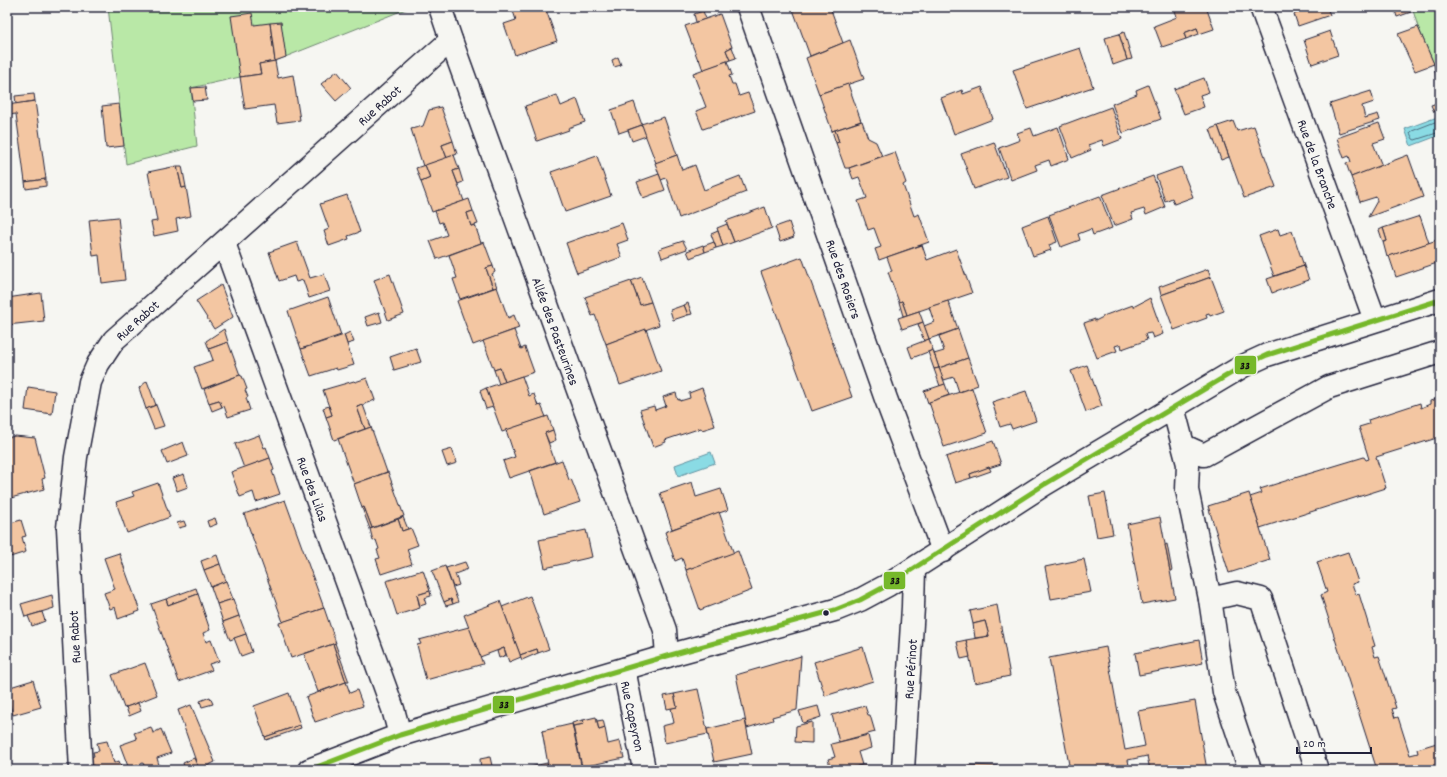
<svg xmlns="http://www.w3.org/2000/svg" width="1447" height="777" font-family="Dekko,sans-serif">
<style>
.green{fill:#b9e8a7;stroke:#6e8571}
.water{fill:#8adbe4;stroke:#6091a0}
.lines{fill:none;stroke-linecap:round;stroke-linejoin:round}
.shore{stroke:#4c6c7f;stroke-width:1}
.building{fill:#f3c6a2;stroke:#22223b}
.minor-casing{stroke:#22223b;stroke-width:25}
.minor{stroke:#f6f6f2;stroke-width:22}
.bus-1-casing{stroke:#f6f6f2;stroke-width:8}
.bus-1{stroke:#76b82a;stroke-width:5}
.bus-dot{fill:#22223b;stroke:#f6f6f2;stroke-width:1.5}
.labels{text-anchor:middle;stroke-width:4;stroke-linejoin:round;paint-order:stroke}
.street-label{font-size:14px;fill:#22223b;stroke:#f6f6f2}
.line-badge{stroke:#f6f6f2;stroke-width:1.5}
.pale-badge-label{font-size:11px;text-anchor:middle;font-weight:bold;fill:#111}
</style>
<rect width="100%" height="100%" fill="#f6f6f2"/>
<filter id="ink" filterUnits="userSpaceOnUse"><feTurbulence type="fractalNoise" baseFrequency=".025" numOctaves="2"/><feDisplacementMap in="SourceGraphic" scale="8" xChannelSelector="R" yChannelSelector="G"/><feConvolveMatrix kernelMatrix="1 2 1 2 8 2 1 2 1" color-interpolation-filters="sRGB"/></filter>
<g filter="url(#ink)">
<!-- green -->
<g class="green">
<path d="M108 7H411L275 61 259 64 240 77 191 88 197 146 126 164Z"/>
<path d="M1412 7H1440V62L1434 64 1418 27Z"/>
</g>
<!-- water -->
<g class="water">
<path d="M1440 116V135L1411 146 1405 129Z"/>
<path d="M711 452 715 463 678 476 675 465Z"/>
</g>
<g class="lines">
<!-- shore -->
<path class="shore" d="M1440 120 1412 131 1410 133 1413 139 1415 140 1440 132"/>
</g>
<!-- building -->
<g class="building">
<path d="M288 7H310L289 12Z"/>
<path d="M525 7H545L557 41 515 55 504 24 516 20 513 11Z"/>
<path d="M792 7H830L843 43 810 56Z"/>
<path d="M1174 7H1206L1214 29 1199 34 1197 28 1184 33 1186 39 1162 47 1154 26 1177 17Z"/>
<path d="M1292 7H1336L1328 10 1330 15 1298 26 1294 14 1298 13 1296 8 1292 9Z"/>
<path d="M1394 7H1409L1411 12 1397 17Z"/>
<path d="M703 11 706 19 696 22 694 14Z"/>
<path d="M252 13 254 25 270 23 275 61 259 64 261 74 240 77 231 16Z"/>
<path d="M720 14 732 47 726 50 730 60 703 70 699 59 698 60 685 26Z"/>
<path d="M281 22 286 57 275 61 270 23Z"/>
<path d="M1418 27 1434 64 1415 71 1398 34Z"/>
<path d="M1197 28 1199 34 1186 39 1184 33Z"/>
<path d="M1330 31 1338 55 1312 64 1304 40Z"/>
<path d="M1124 32 1132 59 1127 60 1119 34Z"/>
<path d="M1119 34 1127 60 1113 65 1105 38Z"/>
<path d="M850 40 864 79 819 94 806 58Z"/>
<path d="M732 47 736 58 730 60 726 50Z"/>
<path d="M1080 48 1093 87 1027 109 1013 70Z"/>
<path d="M618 57 621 65 614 67 612 60Z"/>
<path d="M275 61 278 78 293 75 300 120 277 123 274 105 245 109 240 77 261 74 259 64Z"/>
<path d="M727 61 732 75 729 76 732 84H735L739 96 748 93 755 111 703 129 696 111 706 107 693 73Z"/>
<path d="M1440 62V76L1436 77 1434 64Z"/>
<path d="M337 71 351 88 336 101 321 84Z"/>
<path d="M1204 78 1209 92 1200 95 1204 107 1184 114 1174 89Z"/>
<path d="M848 84 861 121 832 131 819 94Z"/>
<path d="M1148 85 1161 119 1123 133 1112 104 1137 94 1136 90Z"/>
<path d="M205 87 207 100 193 101 191 88Z"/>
<path d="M982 87 993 119 954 134 941 98 962 90 963 94Z"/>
<path d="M1371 91 1374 102 1362 106 1365 118 1378 114 1380 120 1339 133 1330 104Z"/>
<path d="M34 94 35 101 16 104 15 96Z"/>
<path d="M557 95 561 106 577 99 585 122 568 128 569 130 537 141 525 106Z"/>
<path d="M35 101 46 179 25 182 16 114 8 115 7 105Z"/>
<path d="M634 102 642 125 619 133 611 110Z"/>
<path d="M1440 102V110L1434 112 1431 105Z"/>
<path d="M119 104 124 146 106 148 102 106Z"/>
<path d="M441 107 453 141 442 145 447 158 423 166 411 129 423 126 429 110Z"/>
<path d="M1111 107 1122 139 1104 146 1102 140 1088 145 1091 150 1072 158 1060 126Z"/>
<path d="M664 117 677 155 656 163 641 124Z"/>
<path d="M862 121 868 138 876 142 882 156 849 168H845L836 143 839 142 835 130Z"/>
<path d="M1233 121 1237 131 1254 126 1276 187 1244 198 1218 126Z"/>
<path d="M1379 123 1385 139 1373 143 1382 166 1351 177 1346 163 1351 162 1349 156 1344 158 1337 138Z"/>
<path d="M642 125 646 136 632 141 628 130Z"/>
<path d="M1218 126 1229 157 1221 160 1210 129Z"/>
<path d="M1058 127 1069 159 1051 166 1049 160 1035 165 1037 170 1011 180 999 148 1020 140 1017 133 1031 128 1034 136Z"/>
<path d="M835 130 839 142 836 143 832 131Z"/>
<path d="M453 141 457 154 447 158 442 145Z"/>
<path d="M994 142 1007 177 974 189 961 154Z"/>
<path d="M895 152 906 183 903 185 914 216 919 214 929 242 879 260 875 249 881 247 874 228 868 230 858 201 867 198 859 177 853 179 849 168Z"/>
<path d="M454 155 459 169 453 171 464 201 432 212 421 182 430 178 425 165Z"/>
<path d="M677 155 682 170 695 165 704 190 740 176 746 192 679 218 666 178 661 180 655 163Z"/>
<path d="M1408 155 1423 197 1368 217 1377 201 1376 197 1360 202 1351 177Z"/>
<path d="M597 156 611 196 565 212 551 172Z"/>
<path d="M425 165 430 178 421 182 416 168Z"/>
<path d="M177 166 182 188 186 187 191 216 176 219 178 231 154 236 151 222 157 221 148 172Z"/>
<path d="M177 166H182L186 187 182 188Z"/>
<path d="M1181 167 1193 197 1174 204 1172 198 1165 201 1156 176Z"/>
<path d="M459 169 463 182 458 184 453 171Z"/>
<path d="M659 174 665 190 643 198 637 182Z"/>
<path d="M1153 176 1165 207 1146 215 1144 209 1131 213 1133 219 1114 226 1102 195Z"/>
<path d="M46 179V186L26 189 25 182Z"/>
<path d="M347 195 360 232 348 236 349 239 329 246 324 231 329 229 320 204Z"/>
<path d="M1100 196 1112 228 1093 235 1091 229 1078 234 1080 240 1061 247 1049 215Z"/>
<path d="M469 199 473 211 467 213 471 226 475 225 481 243 437 259 430 241 447 235 442 222 439 223 435 211Z"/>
<path d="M765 207 772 228 734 242 726 221Z"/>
<path d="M473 211 478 224 471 226 467 213Z"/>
<path d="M1048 216 1057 242 1049 245 1051 250 1033 256 1022 226Z"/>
<path d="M1420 216 1429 243 1387 257 1383 242 1387 241 1383 228Z"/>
<path d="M118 217 125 280 102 283 99 255 93 256 89 220Z"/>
<path d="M789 222 794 237 780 242 775 227Z"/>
<path d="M622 223 628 240 617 244 622 257 577 273 566 243Z"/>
<path d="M727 224 734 242 723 246 717 228Z"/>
<path d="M1383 228 1387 241 1383 242 1379 230Z"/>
<path d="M1278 229 1280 235 1292 231 1304 266 1274 276 1259 236Z"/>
<path d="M718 231 723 246 716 248 711 234Z"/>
<path d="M1440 239V262L1396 277 1389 256Z"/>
<path d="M683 241 687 249 662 258 659 249Z"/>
<path d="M297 242 310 278 324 274 330 291 309 298 303 280 296 282 294 276 279 281 269 252Z"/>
<path d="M484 242 493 266 486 268 493 288 460 299 453 279 457 278 449 255Z"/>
<path d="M714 242 716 248 705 252 703 246Z"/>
<path d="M703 245 705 252 690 258 687 251Z"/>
<path d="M922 245 927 260 956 249 972 293 907 315 902 301 899 302 888 272 892 271 887 257Z"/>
<path d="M802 257 852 397 812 411 761 272Z"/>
<path d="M493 266 495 272 492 274 497 287 493 288 486 268Z"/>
<path d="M1304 266 1309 280 1272 293 1267 279Z"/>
<path d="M1208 269 1211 277 1161 295 1159 287Z"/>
<path d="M390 274 404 314 388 320 374 280Z"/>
<path d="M642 277 651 302 640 305 631 281Z"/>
<path d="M1211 277 1224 311 1210 316 1209 313 1206 314 1207 318 1174 330 1161 295Z"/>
<path d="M631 281 640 305 651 302 659 325 606 344 595 315 592 316 585 297Z"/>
<path d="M221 285 233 317 214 329 196 301Z"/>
<path d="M497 287 508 318 514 315 519 328 473 345 457 301Z"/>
<path d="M41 293 44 321 7 325V298Z"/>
<path d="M328 297 341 335 301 349 288 311Z"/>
<path d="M1150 298 1163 334 1153 338 1151 333 1145 334 1147 340 1122 349 1121 344 1115 346 1117 351 1097 358 1084 323 1095 319V321L1103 317V316L1133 305V307Z"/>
<path d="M902 301 907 315 903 316 899 302Z"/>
<path d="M948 301 958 329 929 339 924 326 934 322 929 307Z"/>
<path d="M688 303 692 314 688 315 684 305Z"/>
<path d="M684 305 688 315 673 320 670 310Z"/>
<path d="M919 311 923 322 902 329 898 318Z"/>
<path d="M379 312 382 322 368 326 365 317Z"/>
<path d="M923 322 929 339 924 341 918 324Z"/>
<path d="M224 329 228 342 209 349 206 341Z"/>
<path d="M646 329 661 371 620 385 606 344Z"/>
<path d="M958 329 968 358 939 368 934 354 944 351 939 336Z"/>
<path d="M514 330 521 349 525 347 534 372 505 382 500 368 494 370 483 341Z"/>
<path d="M350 332 354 342 347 344 344 335Z"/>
<path d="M344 335 354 365 337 370 336 368 311 376 301 349Z"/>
<path d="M929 339 933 350 912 358 908 347Z"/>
<path d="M228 342 240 375 202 389 194 367 213 360 209 349Z"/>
<path d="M416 348 421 362 394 370 390 357Z"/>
<path d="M933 350 939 368 934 369 928 352Z"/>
<path d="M968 358 978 385 959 392 954 377 944 380 939 368Z"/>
<path d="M1087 365 1102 406 1086 412 1071 371Z"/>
<path d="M500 368 505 382 499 384 494 370Z"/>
<path d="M939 368 945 384 940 386 934 369Z"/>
<path d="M240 375 241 376H242L247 389 245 390 248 397 246 398 250 410 228 417 224 406 222 407 219 400 209 403 204 389Z"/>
<path d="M522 376 529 396 534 394 538 406 541 405 546 417 502 432 486 388Z"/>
<path d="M367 378 375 400 357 407 365 429 334 440 326 417 332 415 323 390 354 381 355 382Z"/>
<path d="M147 381 156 405 146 409 139 388Z"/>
<path d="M945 384 949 395 928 403 924 391Z"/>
<path d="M28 387 55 391 52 414 25 410Z"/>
<path d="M486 388 493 407 486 409 480 391Z"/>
<path d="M702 388 715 426 702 430 701 428 665 440 666 442 653 447 640 410 654 406 655 410 666 406 663 397 676 393 678 400 680 399V401L690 398 689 393Z"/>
<path d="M972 388 987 433 944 447 929 402Z"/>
<path d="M1026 391 1036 421 1012 429 1010 424 1000 427 992 402Z"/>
<path d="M1440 398V437L1376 457 1386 488 1260 528 1250 497 1262 493 1260 489 1298 477 1364 457 1366 460 1369 459 1359 427 1369 424 1368 420 1420 403 1421 408 1430 404V401Z"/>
<path d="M219 400 222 407 212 411 209 403Z"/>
<path d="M156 405 164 426 154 429 146 409Z"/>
<path d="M363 405 371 427 365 429 357 407Z"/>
<path d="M329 406 332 415 326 417 323 408Z"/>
<path d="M548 416 553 430 545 433 555 462 509 478 503 461 515 457 506 430Z"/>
<path d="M371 427 387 472 354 484 338 439Z"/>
<path d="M553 430 556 440 549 443 545 433Z"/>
<path d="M259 435 264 448 266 447 270 458 244 468 235 444Z"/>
<path d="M15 436 35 438 45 478 42 479 44 489 7 499V438Z"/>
<path d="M993 441 1001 464 970 474 971 478 955 483 946 457Z"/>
<path d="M183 442 188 456 167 464 162 451Z"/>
<path d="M452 449 457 463 447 466 442 452Z"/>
<path d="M270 458 274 470 272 471 280 494 256 502 253 492 240 497 231 472Z"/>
<path d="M562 460 569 480 571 479 580 502 544 514 530 471Z"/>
<path d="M989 467 991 471 971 478 970 474Z"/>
<path d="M388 472 404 516 372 528 364 507 362 508 354 484Z"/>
<path d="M184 474 188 487 177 491 172 478Z"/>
<path d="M692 482 696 497 721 489 728 510 672 529 660 493Z"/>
<path d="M158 483 170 517 127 533 116 502 134 496 132 492Z"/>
<path d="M1105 493 1113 534 1097 537 1089 496Z"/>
<path d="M1249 493 1270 560 1229 573 1208 506Z"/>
<path d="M285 500 324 608 283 622 244 514Z"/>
<path d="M364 507 372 528 370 529 362 508Z"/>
<path d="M719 512 734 554 686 570 682 558 675 561 665 532Z"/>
<path d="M403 517 408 529 402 531 398 519Z"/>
<path d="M1160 517 1175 598 1142 604 1127 524Z"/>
<path d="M215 518 217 524 209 527 207 521Z"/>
<path d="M398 519 402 531 411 528 418 545 407 549 412 564 381 574 376 559 380 558 377 550 379 549 376 540 373 541 370 529Z"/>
<path d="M21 520 26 536 22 537 26 552 7 558V524Z"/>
<path d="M184 521 186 526 179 528 177 523Z"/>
<path d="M586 530 592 557 545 568 539 540Z"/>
<path d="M1167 544 1172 571H1170L1165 545Z"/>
<path d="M738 551 752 590 700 610 686 570Z"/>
<path d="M1348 552 1358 582 1352 584 1356 595 1359 594 1375 646 1372 647 1375 657 1379 656 1396 708 1392 709 1395 718 1398 717 1410 755 1418 753 1417 749 1440 742V770H1377L1321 595 1327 592 1317 562Z"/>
<path d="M119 553 140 611 118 619 115 607 110 609 104 593 115 589 104 558Z"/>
<path d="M217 555 220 564 204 570 201 561Z"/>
<path d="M1084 559 1091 592 1051 599 1045 567Z"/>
<path d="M465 562 468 569 455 574 459 585 453 587 446 568Z"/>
<path d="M220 564 226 581 211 587 204 570Z"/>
<path d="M445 566 458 602 453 604 451 599 444 602 432 571Z"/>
<path d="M423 570 430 591 417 595 420 608 397 615 386 581Z"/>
<path d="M226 581 233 599 217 604 211 587Z"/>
<path d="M196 588 198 594 168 605 166 599Z"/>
<path d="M430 591 431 596 424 598 426 604 420 606 417 595Z"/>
<path d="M198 594 210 630 203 633 206 642 211 640 219 661 209 664 212 670 179 682 151 604 166 599 168 605Z"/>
<path d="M52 595 54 608 25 617 21 604Z"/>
<path d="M530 596 549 649 538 653 537 649 520 655 502 607Z"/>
<path d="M233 599 239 616 223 622 217 604Z"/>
<path d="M451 599 453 604 446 606 444 602Z"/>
<path d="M500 601 521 657 509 662 504 648 480 657 464 615Z"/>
<path d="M997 605 1010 676 975 683 966 640 989 636 985 621 973 624 970 611Z"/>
<path d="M324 608 336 643 291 658 279 623Z"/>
<path d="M42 612 45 621 32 626 28 616Z"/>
<path d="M239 616 246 634 230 640 223 622Z"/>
<path d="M985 621 989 636 975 638 973 624Z"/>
<path d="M469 627 483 664 426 680 417 645 421 644 419 640Z"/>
<path d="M246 634 252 652 241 656 234 638Z"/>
<path d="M966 640 970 657 961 659 957 642Z"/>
<path d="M1199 640 1203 663 1139 675 1135 653Z"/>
<path d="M335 643 349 682H346L333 644Z"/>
<path d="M333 644 346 682 318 692 304 654Z"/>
<path d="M863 647 873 681 825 696 814 662Z"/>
<path d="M1106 647 1125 750 1145 746 1138 711 1195 701 1207 770H1150L1147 756 1128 760 1130 770H1070L1049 658Z"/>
<path d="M504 648 506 655 499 658 497 651Z"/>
<path d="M537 649 538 653 522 660 520 655Z"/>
<path d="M801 656 797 710 772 717 773 720 747 728 736 675Z"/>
<path d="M145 663 157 695 124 708 112 675Z"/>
<path d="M33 680 41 707 13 715 7 696V688Z"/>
<path d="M346 682 350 693 357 690 363 706 315 722 306 697Z"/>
<path d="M698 689 708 734 665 743 662 726 674 723 671 708 677 707 674 694Z"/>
<path d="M289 693 300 725 265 737 254 706Z"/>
<path d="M674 694 677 707 667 709 664 696Z"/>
<path d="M210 697 213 704 202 707 200 701Z"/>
<path d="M138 703 141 711 129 716 126 707Z"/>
<path d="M191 705 215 762 199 770 178 710Z"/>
<path d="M818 706 821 717 803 723 799 711Z"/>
<path d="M865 706 868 715H870L875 732 839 742 832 715Z"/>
<path d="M596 717 599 730 605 728 608 744 620 741 624 758 582 767 573 726 584 724 583 720Z"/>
<path d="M583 720 584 724 573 726 572 723Z"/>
<path d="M603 720 605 728 599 730 597 721Z"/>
<path d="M745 720 752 754 714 762 707 729Z"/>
<path d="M812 722V743L795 742 796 726Z"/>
<path d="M572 724 582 769 549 770 542 731Z"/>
<path d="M300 725 301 728 266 740 265 737Z"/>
<path d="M151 727 153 733 161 729 171 753 157 758 159 765 155 767V770H151L150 769 146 770 143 763 129 769 120 745 137 739 134 733Z"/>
<path d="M868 735 871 748 858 752 862 765 843 770H831L828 759 835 757 831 744Z"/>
<path d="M107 741 114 763 119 761 122 770H88L87 758 94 756 93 752 99 751 97 743Z"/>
<path d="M490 757 493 770H481L480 759Z"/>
<path d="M194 758 199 770H185L183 763Z"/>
<path d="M547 763 549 770H517Z"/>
<path d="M862 765H865L867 770H843Z"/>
<path d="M968 765 997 766V770H968Z"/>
</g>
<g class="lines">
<defs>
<g id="minor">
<path d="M440 7 451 40 665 630 667 656"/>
<path d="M748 7 886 399 943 551"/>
<path d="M1261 7 1375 320"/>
<path d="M224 243 393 709 400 735"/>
<path d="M1173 407 1188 464 1187 490 1210 599 1237 593 1261 599 1317 770"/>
<path d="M1184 446 1204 455 1329 387 1440 352"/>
<path d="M1210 599 1224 692 1250 770"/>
<path d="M624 669 643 764"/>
<path d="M81 770 68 528 76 457 90 382 98 364 114 340 451 40"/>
<path d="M309 770 400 735 667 656 835 610 860 600 888 585 1045 484 1243 366 1267 355 1440 300"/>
<path d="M903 770 913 607 914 569"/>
</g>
</defs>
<!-- minor casing -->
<use href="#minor" class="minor-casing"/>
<!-- minor -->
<use href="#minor" class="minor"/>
<defs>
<path id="bus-1" d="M309 770 400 735 667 656 835 610 860 600 888 585 1045 484 1243 366 1267 355 1440 300"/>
</defs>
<!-- bus-1 casing -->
<use href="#bus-1" class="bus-1-casing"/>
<!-- bus-1 -->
<use href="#bus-1" class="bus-1"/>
</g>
</g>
<!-- markers -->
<circle class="bus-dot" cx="826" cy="613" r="3.5"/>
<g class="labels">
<!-- street labels -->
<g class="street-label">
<text transform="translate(379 105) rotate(-42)" y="5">Rue Rabot</text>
<text transform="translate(1318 164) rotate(70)" y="5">Rue de la Branche</text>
<text transform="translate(844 279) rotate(71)" y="5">Rue des Rosiers</text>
<text transform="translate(137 320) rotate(-42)" y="5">Rue Rabot</text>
<text transform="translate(556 331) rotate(70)" y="5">Allée des Pasteurines</text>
<text transform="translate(313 489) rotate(70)" y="5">Rue des Lilas</text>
<text transform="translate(74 637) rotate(-93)" y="5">Rue Rabot</text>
<text transform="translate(910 669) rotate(-86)" y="5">Rue Périnot</text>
<text transform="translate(633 716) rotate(78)" y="5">Rue Capeyron</text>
</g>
</g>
<g class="line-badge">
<rect x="1234" y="355" width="23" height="20" rx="4" fill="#76b82a"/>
<rect x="883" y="571" width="23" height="19" rx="4" fill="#76b82a"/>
<rect x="492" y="695" width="23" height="19" rx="4" fill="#76b82a"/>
</g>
<g class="pale-badge-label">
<text x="1245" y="369">33</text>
<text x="895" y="584">33</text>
<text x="504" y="708">33</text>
</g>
<!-- margin -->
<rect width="1447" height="777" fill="none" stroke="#f6f6f2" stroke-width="24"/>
<rect x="12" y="12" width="1423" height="753" fill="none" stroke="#22223b" stroke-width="1.5" filter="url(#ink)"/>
<!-- scale -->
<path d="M1297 747v6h74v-6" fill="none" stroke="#22223b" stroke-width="2"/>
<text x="1303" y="747" font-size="12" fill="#22223b" stroke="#f6f6f2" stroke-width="3" paint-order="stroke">20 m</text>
</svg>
